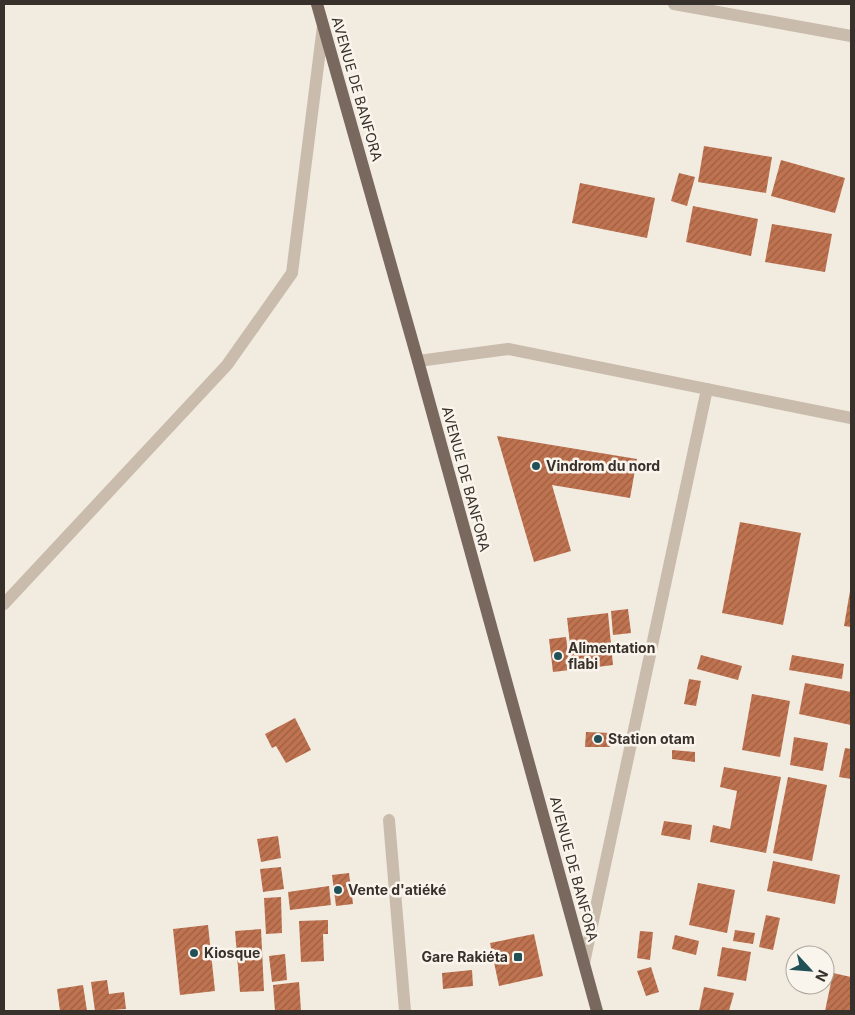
<svg xmlns="http://www.w3.org/2000/svg" width="855" height="1015" font-family="Inter,sans-serif">
<style>
.building{fill:url(#building-hatch)}
.lines{fill:none;stroke-linecap:round;stroke-linejoin:round}
.minor{stroke:#cabcac;stroke-width:12}
.major{stroke:#79685d;stroke-width:12}
.poi-dot{fill:#225057;stroke:#f9f4ec;stroke-width:2}
.labels{text-anchor:middle;stroke-width:5;stroke-linejoin:round;paint-order:stroke}
.street-label{font-size:14px;fill:#38302a;stroke:#f9f4ec}
.poi-label{font-size:14px;font-weight:bold;fill:#38302a;stroke:#f9f4ec;text-anchor:start}
</style>
<defs>
<pattern id="building-hatch" width="6" height="6" patternUnits="userSpaceOnUse" patternTransform="scale(1.25)"><rect width="6" height="6" fill="#bf7350"/><path d="M-1 1l2-2M0 6l6-6M5 7l2-2" fill="none" stroke="#9c5f43"/></pattern>
</defs>
<rect width="100%" height="100%" fill="#f2ebe0"/>
<!-- building -->
<g class="building">
<path d="M704 146 772 157 766 193 698 182Z"/>
<path d="M781 160 845 178 835 213 771 196Z"/>
<path d="M679 173 695 177 687 206 671 201Z"/>
<path d="M580 183 655 198 647 238 572 223Z"/>
<path d="M693 206 758 219 751 256 686 242Z"/>
<path d="M772 224 832 234 825 272 765 262Z"/>
<path d="M497 436 637 459 630 498 552 485 571 551 534 562Z"/>
<path d="M740 522 801 533 783 625 722 613Z"/>
<path d="M850 591H851V627L844 626Z"/>
<path d="M628 609 631 633 613 635 611 611Z"/>
<path d="M608 613 613 665 573 670 567 618Z"/>
<path d="M566 637 570 670 553 672 549 639Z"/>
<path d="M701 655 742 666 738 680 697 669Z"/>
<path d="M792 655 844 664 842 679 789 670Z"/>
<path d="M689 679 701 681 696 706 684 704Z"/>
<path d="M805 683 851 692V725L799 714Z"/>
<path d="M752 694 790 701 780 757 742 750Z"/>
<path d="M295 718 311 750 286 763 276 746 272 748 265 734Z"/>
<path d="M586 732 611 733 610 747H585Z"/>
<path d="M794 737 828 743 823 771 790 765Z"/>
<path d="M845 748 851 749V779L839 777Z"/>
<path d="M672 750 695 752V762L672 759Z"/>
<path d="M724 767 781 777 766 853 710 842 713 825 730 829 737 791 720 787Z"/>
<path d="M788 777 827 785 812 861 773 853Z"/>
<path d="M664 821 692 825 690 840 661 835Z"/>
<path d="M278 836 281 858 261 862 257 839Z"/>
<path d="M773 861 840 875 835 904 767 891Z"/>
<path d="M281 867 284 889 263 892 260 869Z"/>
<path d="M349 873 353 904 336 906 332 875Z"/>
<path d="M698 883 735 890 727 933 689 925Z"/>
<path d="M329 886 331 905 290 910 288 892Z"/>
<path d="M281 897 282 933 266 934 264 898Z"/>
<path d="M766 915 780 918 773 950 759 947Z"/>
<path d="M328 920V934H323L324 961 301 962 299 921Z"/>
<path d="M208 925 215 991 180 995 173 929Z"/>
<path d="M261 929 264 991 240 992 235 931Z"/>
<path d="M735 930 755 933 753 944 733 941Z"/>
<path d="M640 931 653 932 650 960 637 958Z"/>
<path d="M534 934 543 976 499 986 490 943Z"/>
<path d="M675 935 699 941 696 955 672 949Z"/>
<path d="M722 947 751 952 746 981 717 976Z"/>
<path d="M285 954 287 980 272 982 269 956Z"/>
<path d="M651 967 659 992 646 996 637 971Z"/>
<path d="M472 970 473 986 443 989 442 973Z"/>
<path d="M833 973 851 977V1011H825Z"/>
<path d="M107 980 109 994 124 992 126 1009 95 1011 91 982Z"/>
<path d="M299 982 301 1011H275L273 985Z"/>
<path d="M83 985 87 1011H60L57 989Z"/>
<path d="M704 987 734 993 729 1011H699Z"/>
</g>
<g class="lines">
<!-- minor -->
<g class="minor">
<path d="M674 4 851 36"/>
<path d="M418 361 508 349 851 418"/>
<path d="M4 604 227 365 292 273 323 26"/>
<path d="M389 820 405 1011"/>
<path d="M584 963 707 389"/>
</g>
<!-- major -->
<path class="major" d="M317 4 418 361 597 1011"/>
</g>
<!-- markers -->
<g class="poi-dot">
<circle cx="536" cy="466" r="5"/>
<circle cx="558" cy="656" r="5"/>
<circle cx="598" cy="739" r="5"/>
<circle cx="338" cy="890" r="5"/>
<circle cx="194" cy="953" r="5"/>
<rect x="513" y="952" width="10" height="10" rx="2.5"/>
</g>
<g class="labels">
<!-- street labels -->
<g class="street-label">
<text transform="translate(357 89) rotate(74)" y="5">AVENUE DE BANFORA</text>
<text transform="translate(466 479) rotate(75)" y="5">AVENUE DE BANFORA</text>
<text transform="translate(574 869) rotate(75)" y="5">AVENUE DE BANFORA</text>
</g>
<!-- poi labels -->
<g class="poi-label">
<text x="546" y="471">Vindrom du nord</text>
<text x="568" y="653">Alimentation<tspan x="568" dy="16">flabi</tspan></text>
<text x="608" y="744">Station otam</text>
<text x="348" y="895">Vente d'atiéké</text>
<text x="204" y="958">Kiosque</text>
<text x="508" y="962" text-anchor="end">Gare Rakiéta</text>
</g>
</g>
<!-- border -->
<rect width="855" height="1015" fill="none" stroke="#38302a" stroke-width="10"/>
<!-- north arrow -->
<g transform="translate(810 970) rotate(116)"><circle r="24" fill="#f9f4ec" stroke="#aca69e"/>
<path d="M0-4L9 19L0 12L-9 19Z" fill="#225057"/>
<text y="-8" font-size="14" font-weight="bold" text-anchor="middle" fill="#38302a">N</text>
</g>
</svg>
